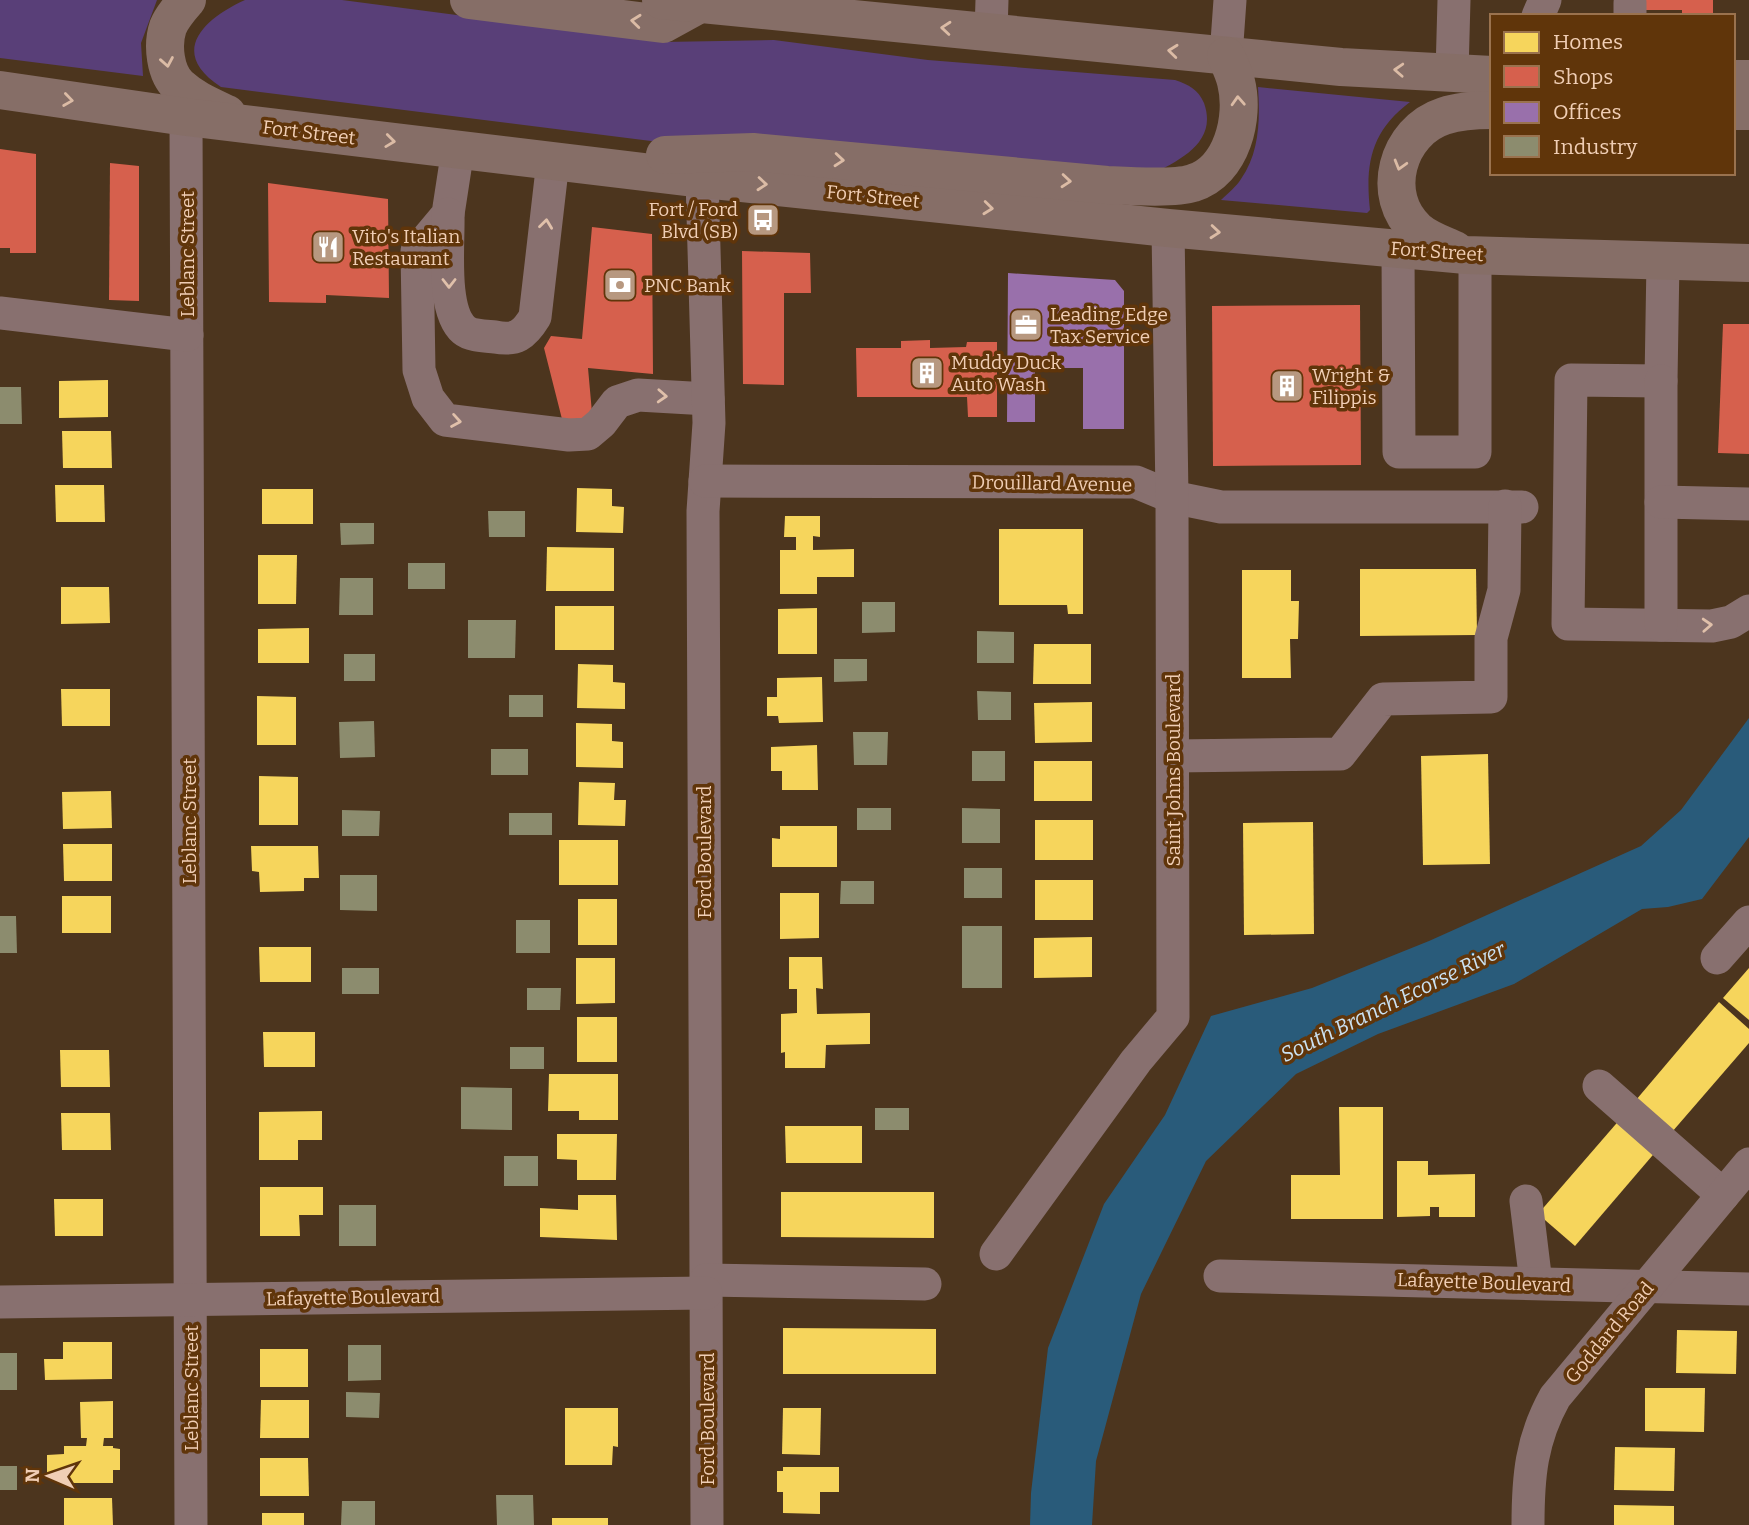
<svg xmlns="http://www.w3.org/2000/svg" width="1749" height="1525" font-family="Bitter,serif">
<style>
.green{fill:#593f78}
.water{fill:#295b7a}
.homes{fill:#f6d55c}
.shops{fill:#d6604d}
.offices{fill:#9970ab}
.industry{fill:#8c8c6e}
.lines{fill:none;stroke-linecap:round;stroke-linejoin:round}
.minor{stroke:#88706f;stroke-width:33}
.major{stroke:#866e67;stroke-width:38}
.oneway{stroke:#dbbba5}
.oneway2{stroke:#e0c0aa}
.labels{text-anchor:middle;stroke-width:7;stroke-linejoin:round;paint-order:stroke}
.street-label{font-size:19px;fill:#f0ceb5;stroke:#60350a}
.poi-label{font-size:19px;fill:#f0ceb5;stroke:#60350a;text-anchor:start}
.water-label{font-size:21px;font-style:italic;fill:#cbe2f3;stroke:#60350a}
</style>
<rect width="100%" height="100%" fill="#4c351e"/>
<!-- green -->
<g class="green">
<path d="M0 0H157L141 43 143 76 0 58Z"/>
<path d="M245 0H342L663 42 774 40 928 60 1175 80C1189 85 1198 89 1204 103 1218 142 1180 160 1152 174L758 140 651 141 221 87C168 53 203 19 245 0Z"/>
<path d="M1258 87 1410 102C1371 131 1365 164 1370 210L1367 213 1221 200C1228 193 1236 187 1241 179 1260 152 1260 118 1258 87Z"/>
</g>
<!-- water -->
<path class="water" d="M1749 718V837L1702 899 1668 907 1642 909 1514 984 1378 1034 1296 1074 1206 1161 1141 1294 1096 1461 1092 1525H1030L1031 1493 1048 1348 1104 1204 1165 1115 1211 1016 1312 988 1429 941 1641 846 1681 810Z"/>
<!-- homes -->
<g class="homes">
<path d="M108 380V417L59 418V381Z"/>
<path d="M62 431H111L112 468H63Z"/>
<path d="M55 485H104L105 522H56Z"/>
<path d="M577 488 612 489V506L624 507 623 533 576 532Z"/>
<rect x="262" y="489" width="51" height="35"/>
<path d="M785 516H820V537L813 536V550L854 549V577H817V594H780V550H796V537H784Z"/>
<path d="M999 529H1083V614H1068L1067 605H999Z"/>
<path d="M547 547 614 548V591H546Z"/>
<path d="M258 555H297L296 604H258Z"/>
<path d="M1360 569H1476L1477 635 1360 636Z"/>
<path d="M1242 570H1291V601H1299L1298 639H1290L1291 678H1242Z"/>
<path d="M61 587H109L110 623 61 624Z"/>
<rect x="555" y="606" width="59" height="44"/>
<path d="M817 608V654H778V609Z"/>
<path d="M309 628V663H258V629Z"/>
<path d="M1034 644H1091V684H1033Z"/>
<path d="M578 664 613 665V682L625 683V709L577 708Z"/>
<path d="M822 677 823 722 779 723 778 716H767V697H777V678Z"/>
<path d="M61 689H110V726H62Z"/>
<path d="M257 696 296 697V745H257Z"/>
<path d="M1092 702V742L1035 743 1034 703Z"/>
<path d="M576 723 612 724V741L623 742V768L576 767Z"/>
<path d="M817 745 818 790H782V771H771V747Z"/>
<path d="M1488 754 1490 864 1423 865 1421 756Z"/>
<rect x="1034" y="761" width="58" height="40"/>
<path d="M259 776 298 777V825H259Z"/>
<path d="M579 782 615 783 614 800H626L625 826 578 825Z"/>
<path d="M111 791 112 828 63 829 62 792Z"/>
<rect x="1035" y="820" width="58" height="40"/>
<path d="M1313 822 1314 934 1244 935 1243 823Z"/>
<path d="M780 826H837V867H772V838L780 839Z"/>
<rect x="559" y="840" width="59" height="45"/>
<path d="M63 844H112V881H64Z"/>
<path d="M251 846H318L319 878H304V891L260 892 259 872 252 871Z"/>
<rect x="1035" y="880" width="58" height="40"/>
<path d="M780 893H819V938L780 939Z"/>
<rect x="62" y="896" width="49" height="37"/>
<rect x="578" y="899" width="39" height="46"/>
<path d="M1092 937V977L1034 978V938Z"/>
<path d="M259 947H311V982H260Z"/>
<path d="M789 957H822L823 989 816 988 817 1014 870 1013V1044L826 1045 825 1068H785V1052L781 1053V1014L797 1013V989H789Z"/>
<path d="M576 958H615V1003L576 1004Z"/>
<path d="M1749 968V1020L1723 998Z"/>
<path d="M1719 1002 1749 1029V1043L1672 1132 1636 1100Z"/>
<rect x="577" y="1017" width="40" height="45"/>
<path d="M263 1032H315V1067H264Z"/>
<path d="M60 1050H109L110 1087H61Z"/>
<path d="M549 1074H618V1120H579V1111H548Z"/>
<path d="M1339 1107H1383V1219H1291V1175H1340Z"/>
<path d="M322 1111V1140H298V1160H259V1112Z"/>
<path d="M61 1113H110L111 1150H62Z"/>
<path d="M1622 1117 1658 1149 1575 1246 1538 1214Z"/>
<path d="M785 1126H862V1163H786Z"/>
<path d="M557 1134H617L616 1180H577V1160L557 1159Z"/>
<path d="M1397 1161H1428V1175L1475 1174V1217H1439V1207H1430V1216L1397 1217Z"/>
<path d="M260 1187H323V1215H299L300 1236H260Z"/>
<path d="M781 1192H934V1238L781 1237Z"/>
<path d="M578 1195H616L617 1240 540 1237V1208L578 1210Z"/>
<path d="M54 1199H103V1236H55Z"/>
<path d="M783 1328 936 1329V1374H783Z"/>
<path d="M1677 1330 1737 1331 1736 1374 1676 1373Z"/>
<path d="M63 1342H112V1379L45 1380 44 1359H63Z"/>
<rect x="260" y="1349" width="48" height="38"/>
<path d="M1645 1388H1705L1704 1432 1645 1431Z"/>
<path d="M261 1400H309V1438H260Z"/>
<path d="M113 1401V1438H104L103 1446H113V1448L120 1449V1470H113V1483H65L64 1475H47V1455L64 1454V1446H86L87 1438H81L80 1402Z"/>
<path d="M565 1408H618V1447L613 1446 612 1465H565Z"/>
<path d="M783 1408H821L820 1455 782 1454Z"/>
<path d="M1615 1447 1675 1448 1674 1491 1614 1490Z"/>
<path d="M260 1458H308L309 1496H260Z"/>
<path d="M783 1467H839V1492H820V1514L783 1513V1492H777V1471H783Z"/>
<path d="M64 1498H112L113 1525H64Z"/>
<path d="M1614 1505 1674 1506V1525H1614Z"/>
<rect x="262" y="1513" width="42" height="12"/>
<rect x="552" y="1518" width="56" height="7"/>
</g>
<!-- shops -->
<g class="shops">
<path d="M1626 0H1713V16H1682V10H1642Z"/>
<path d="M0 149 36 154V253H10V248H0Z"/>
<path d="M110 163 139 166V301L109 300Z"/>
<path d="M268 183 388 199 389 298 326 295V303L269 302Z"/>
<path d="M592 227 652 234 653 374 588 368 593 424 563 423 544 348 551 336 582 339Z"/>
<path d="M742 251 810 253 811 293H784V385L743 384Z"/>
<path d="M1360 305 1361 465 1213 466 1212 306Z"/>
<path d="M1723 324H1749V454L1718 453Z"/>
<path d="M930 340V348L966 347 967 342H997V417H968L967 397H857L856 348H901V341Z"/>
</g>
<!-- offices -->
<path class="offices" d="M1008 273 1115 280 1124 291V429H1083V368H1035V422H1007Z"/>
<!-- industry -->
<g class="industry">
<path d="M0 387H21L22 424H0Z"/>
<path d="M488 511H525V537H489Z"/>
<path d="M340 523H374V544L341 545Z"/>
<rect x="408" y="563" width="37" height="26"/>
<path d="M340 578H373V615H339Z"/>
<path d="M862 602H895V632L862 633Z"/>
<path d="M468 620H516L515 658H468Z"/>
<path d="M977 631 1014 632V663H977Z"/>
<rect x="344" y="654" width="31" height="27"/>
<path d="M834 659H867V681L834 682Z"/>
<path d="M977 691 1011 692V720H978Z"/>
<rect x="509" y="695" width="34" height="22"/>
<path d="M374 721 375 757 340 758 339 722Z"/>
<path d="M853 732H888L887 765H854Z"/>
<rect x="491" y="749" width="37" height="26"/>
<rect x="972" y="751" width="33" height="30"/>
<rect x="857" y="808" width="34" height="22"/>
<path d="M962 808 1000 809V843H962Z"/>
<path d="M342 810 380 811 379 836H342Z"/>
<rect x="509" y="813" width="43" height="22"/>
<rect x="964" y="868" width="38" height="30"/>
<path d="M340 875H377V911L340 910Z"/>
<path d="M841 881H874V904H840Z"/>
<path d="M0 916H16L17 953H0Z"/>
<rect x="516" y="920" width="34" height="33"/>
<rect x="962" y="926" width="40" height="62"/>
<rect x="342" y="968" width="37" height="26"/>
<path d="M527 988H561L560 1010H527Z"/>
<rect x="510" y="1047" width="34" height="22"/>
<path d="M461 1087 512 1088V1130L461 1129Z"/>
<rect x="875" y="1108" width="34" height="22"/>
<rect x="504" y="1156" width="34" height="30"/>
<rect x="339" y="1205" width="37" height="41"/>
<path d="M348 1345H381V1380L348 1381Z"/>
<rect x="0" y="1353" width="17" height="37"/>
<path d="M346 1392 380 1393 379 1418 346 1417Z"/>
<rect x="0" y="1466" width="17" height="24"/>
<path d="M496 1495H533L534 1525H497Z"/>
<path d="M342 1501H375V1525H341Z"/>
</g>
<g class="lines">
<!-- minor -->
<g class="minor">
<path d="M1538 16 1545 0"/>
<path d="M1630 16V3"/>
<path d="M991 32 992 0"/>
<path d="M1226 56 1230 0"/>
<path d="M1452 73 1454 0"/>
<path d="M186 117 191 1525"/>
<path d="M458 149 448 214 417 251 419 370 428 398 445 420 569 435 588 434 601 423 617 402 638 395 708 399"/>
<path d="M702 179 709 423 703 511 707 1525"/>
<path d="M448 214C449 244 441 310 464 330 471 336 486 336 495 337 516 341 524 335 535 317L553 161"/>
<path d="M1398 249 1399 452H1475V255"/>
<path d="M1663 260 1661 381 1571 380 1568 624 1712 626 1731 622 1749 611"/>
<path d="M0 313 187 335"/>
<path d="M1661 381V625"/>
<path d="M705 481 1130 482H1136L1172 497 1221 507H1522"/>
<path d="M1661 502 1749 504"/>
<path d="M1174 756 1340 754 1383 699 1491 697V638L1504 590 1505 506"/>
<path d="M1717 958 1749 922"/>
<path d="M1599 1086 1723 1195"/>
<path d="M1526 1201 1536 1283"/>
<path d="M996 1254 1136 1061 1173 1017 1172 497 1168 228"/>
<path d="M1220 1276 1749 1289"/>
<path d="M706 1280 925 1284"/>
<path d="M0 1302 706 1293"/>
<path d="M1528 1525C1528 1477 1531 1440 1555 1397L1749 1164"/>
</g>
<!-- major -->
<g class="major">
<path d="M187 0C180 8 172 17 168 27 162 45 165 73 179 86 193 99 210 106 227 114"/>
<path d="M469 0 663 24 694 7"/>
<path d="M661 0 1341 67 1492 75"/>
<path d="M1733 79H1749"/>
<path d="M0 90 186 117 702 179 1168 228 1466 255 1749 263"/>
<path d="M1733 111H1749"/>
<path d="M665 155 753 152 1107 185C1128 186 1175 189 1193 183 1232 171 1245 117 1236 82 1234 73 1230 65 1226 56"/>
<path d="M1455 250C1442 244 1427 239 1417 230 1379 196 1397 131 1444 116 1459 111 1476 110 1492 110"/>
</g>
</g>
<!-- one-way arrows -->
<defs><path id="oneway-chevron" d="M-2-3.5L2.5 0L-2 3.5" fill="none" stroke-width="1.6" stroke-linecap="round" stroke-linejoin="round" transform="scale(1.75)"/></defs>
<g class="oneway">
<use href="#oneway-chevron" transform="translate(636 21) rotate(-174)"/>
<use href="#oneway-chevron" transform="translate(946 28) rotate(-175)"/>
<use href="#oneway-chevron" transform="translate(1173 51) rotate(-174)"/>
<use href="#oneway-chevron" transform="translate(167 62) rotate(80)"/>
<use href="#oneway-chevron" transform="translate(1399 70) rotate(-177)"/>
<use href="#oneway-chevron" transform="translate(68 100) rotate(8)"/>
<use href="#oneway-chevron" transform="translate(1238 101) rotate(-93)"/>
<use href="#oneway-chevron" transform="translate(390 141) rotate(7)"/>
<use href="#oneway-chevron" transform="translate(839 160) rotate(5)"/>
<use href="#oneway-chevron" transform="translate(1400 165) rotate(106)"/>
<use href="#oneway-chevron" transform="translate(1066 181) rotate(5)"/>
<use href="#oneway-chevron" transform="translate(762 184) rotate(5)"/>
<use href="#oneway-chevron" transform="translate(988 208) rotate(6)"/>
<use href="#oneway-chevron" transform="translate(1215 232) rotate(5)"/>
</g>
<g class="oneway2">
<use href="#oneway-chevron" transform="translate(546 224) rotate(-83)"/>
<use href="#oneway-chevron" transform="translate(449 283) rotate(90)"/>
<use href="#oneway-chevron" transform="translate(662 396) rotate(3)"/>
<use href="#oneway-chevron" transform="translate(456 421) rotate(10)"/>
<use href="#oneway-chevron" transform="translate(1707 625) rotate(-3)"/>
</g>
<!-- icons -->
<defs>
<symbol id="bus-square" viewBox="-11 -11 22 22"><rect x="-9" y="-9" width="18" height="18" rx="4" fill="#b79880" stroke="#60350a"/><path d="M-5-6H5V4H4V6H2V4H-2V6H-4V4H-5ZM-3.5-4V0h7V-4ZM-3.5 1.2v1.5H-2V1.2ZM2 1.2v1.5H3.5V1.2Z" fill="#fff"/></symbol>
<symbol id="restaurant-square" viewBox="-11 -11 22 22"><rect x="-9" y="-9" width="18" height="18" rx="4" fill="#b79880" stroke="#60350a"/><path d="M-5-6h1v4h1v-4h1v4h1v-4h1v5L-1.5 .5V6h-2V.5L-5-1ZM5-6V6H3V1.5H1.5Q1.5-4 5-6Z" fill="#fff"/></symbol>
<symbol id="bank-square" viewBox="-11 -11 22 22"><rect x="-9" y="-9" width="18" height="18" rx="4" fill="#b79880" stroke="#60350a"/><path d="M-6-4H6V4H-6ZM0-2.3a2.3 2.3 0 1 0 0 4.6a2.3 2.3 0 1 0 0-4.6Z" fill="#fff"/></symbol>
<symbol id="office-square" viewBox="-11 -11 22 22"><rect x="-9" y="-9" width="18" height="18" rx="4" fill="#b79880" stroke="#60350a"/><path d="M-6-3h4V-5.5h4V-3h4V5H-6ZM-1-4.5V-3h2v-1.5ZM-6 0V1H6V0Z" fill="#fff"/></symbol>
<symbol id="building-square" viewBox="-11 -11 22 22"><rect x="-9" y="-9" width="18" height="18" rx="4" fill="#b79880" stroke="#60350a"/><path d="M-4-6H4V6H1V3H-1V6H-4ZM-2.5-4.3h1.7v1.8h-1.7ZM.8-4.3h1.7v1.8H.8ZM-2.5-1h1.7V.8h-1.7ZM.8-1h1.7V.8H.8Z" fill="#fff"/></symbol>
</defs>
<g fill-rule="evenodd">
<use href="#bus-square" x="744" y="201" width="38" height="38"/>
<use href="#restaurant-square" x="309" y="228" width="38" height="38"/>
<use href="#bank-square" x="601" y="266" width="38" height="38"/>
<use href="#office-square" x="1007" y="306" width="38" height="38"/>
<use href="#building-square" x="908" y="354" width="38" height="38"/>
<use href="#building-square" x="1268" y="367" width="38" height="38"/>
</g>
<g class="labels">
<!-- street labels -->
<g class="street-label">
<text transform="translate(309 132) rotate(7)" y="7">Fort Street</text>
<text transform="translate(873 196) rotate(6)" y="7">Fort Street</text>
<text transform="translate(1437 251) rotate(4)" y="7">Fort Street</text>
<text transform="translate(187 254) rotate(-90)" y="7">Leblanc Street</text>
<text transform="translate(1052 483) rotate(1)" y="7">Drouillard Avenue</text>
<text transform="translate(1173 770) rotate(-90)" y="7">Saint Johns Boulevard</text>
<text transform="translate(189 821) rotate(-90)" y="7">Leblanc Street</text>
<text transform="translate(704 852) rotate(-90)" y="7">Ford Boulevard</text>
<text transform="translate(1484 1282) rotate(2)" y="7">Lafayette Boulevard</text>
<text transform="translate(353 1297) rotate(-1)" y="7">Lafayette Boulevard</text>
<text transform="translate(1609 1332) rotate(-50)" y="7">Goddard Road</text>
<text transform="translate(191 1388) rotate(-90)" y="7">Leblanc Street</text>
<text transform="translate(707 1419) rotate(-90)" y="7">Ford Boulevard</text>
</g>
<!-- poi labels -->
<g class="poi-label">
<text x="738" y="216" text-anchor="end">Fort / Ford<tspan x="738" dy="22">Blvd (SB)</tspan></text>
<text x="352" y="243">Vito's Italian<tspan x="352" dy="22">Restaurant</tspan></text>
<text x="644" y="292">PNC Bank</text>
<text x="1050" y="321">Leading Edge<tspan x="1050" dy="22">Tax Service</tspan></text>
<text x="951" y="369">Muddy Duck<tspan x="951" dy="22">Auto Wash</tspan></text>
<text x="1312" y="382">Wright &amp;<tspan x="1312" dy="22">Filippis</tspan></text>
</g>
<!-- water labels -->
<g class="water-label">
<text transform="translate(1393 1002) rotate(-26)" y="7">South Branch Ecorse River</text>
</g>
</g>
<!-- legend -->
<rect x="1490" y="14" width="245" height="161" fill="#60350a" stroke="#9a724e" stroke-width="2"/>
<rect x="1504" y="32" width="35" height="21" fill="#f6d55c" stroke="#9a724e" stroke-width="2"/>
<text x="1553" y="49" font-size="21" fill="#f0ceb5">Homes</text>
<rect x="1504" y="66" width="35" height="21" fill="#d6604d" stroke="#9a724e" stroke-width="2"/>
<text x="1553" y="84" font-size="21" fill="#f0ceb5">Shops</text>
<rect x="1504" y="102" width="35" height="21" fill="#9970ab" stroke="#9a724e" stroke-width="2"/>
<text x="1553" y="119" font-size="21" fill="#f0ceb5">Offices</text>
<rect x="1504" y="136" width="35" height="21" fill="#8c8c6e" stroke="#9a724e" stroke-width="2"/>
<text x="1553" y="154" font-size="21" fill="#f0ceb5">Industry</text>
<!-- north arrow -->
<g transform="translate(49 1476) rotate(272)" stroke="#60350a" stroke-width="5" paint-order="stroke">
<path d="M0-5L12 26L0 18L-12 26Z" fill="#f0ceb5"/>
<text y="-10" font-size="19" font-weight="bold" text-anchor="middle" fill="#f0ceb5">N</text>
</g>
</svg>
